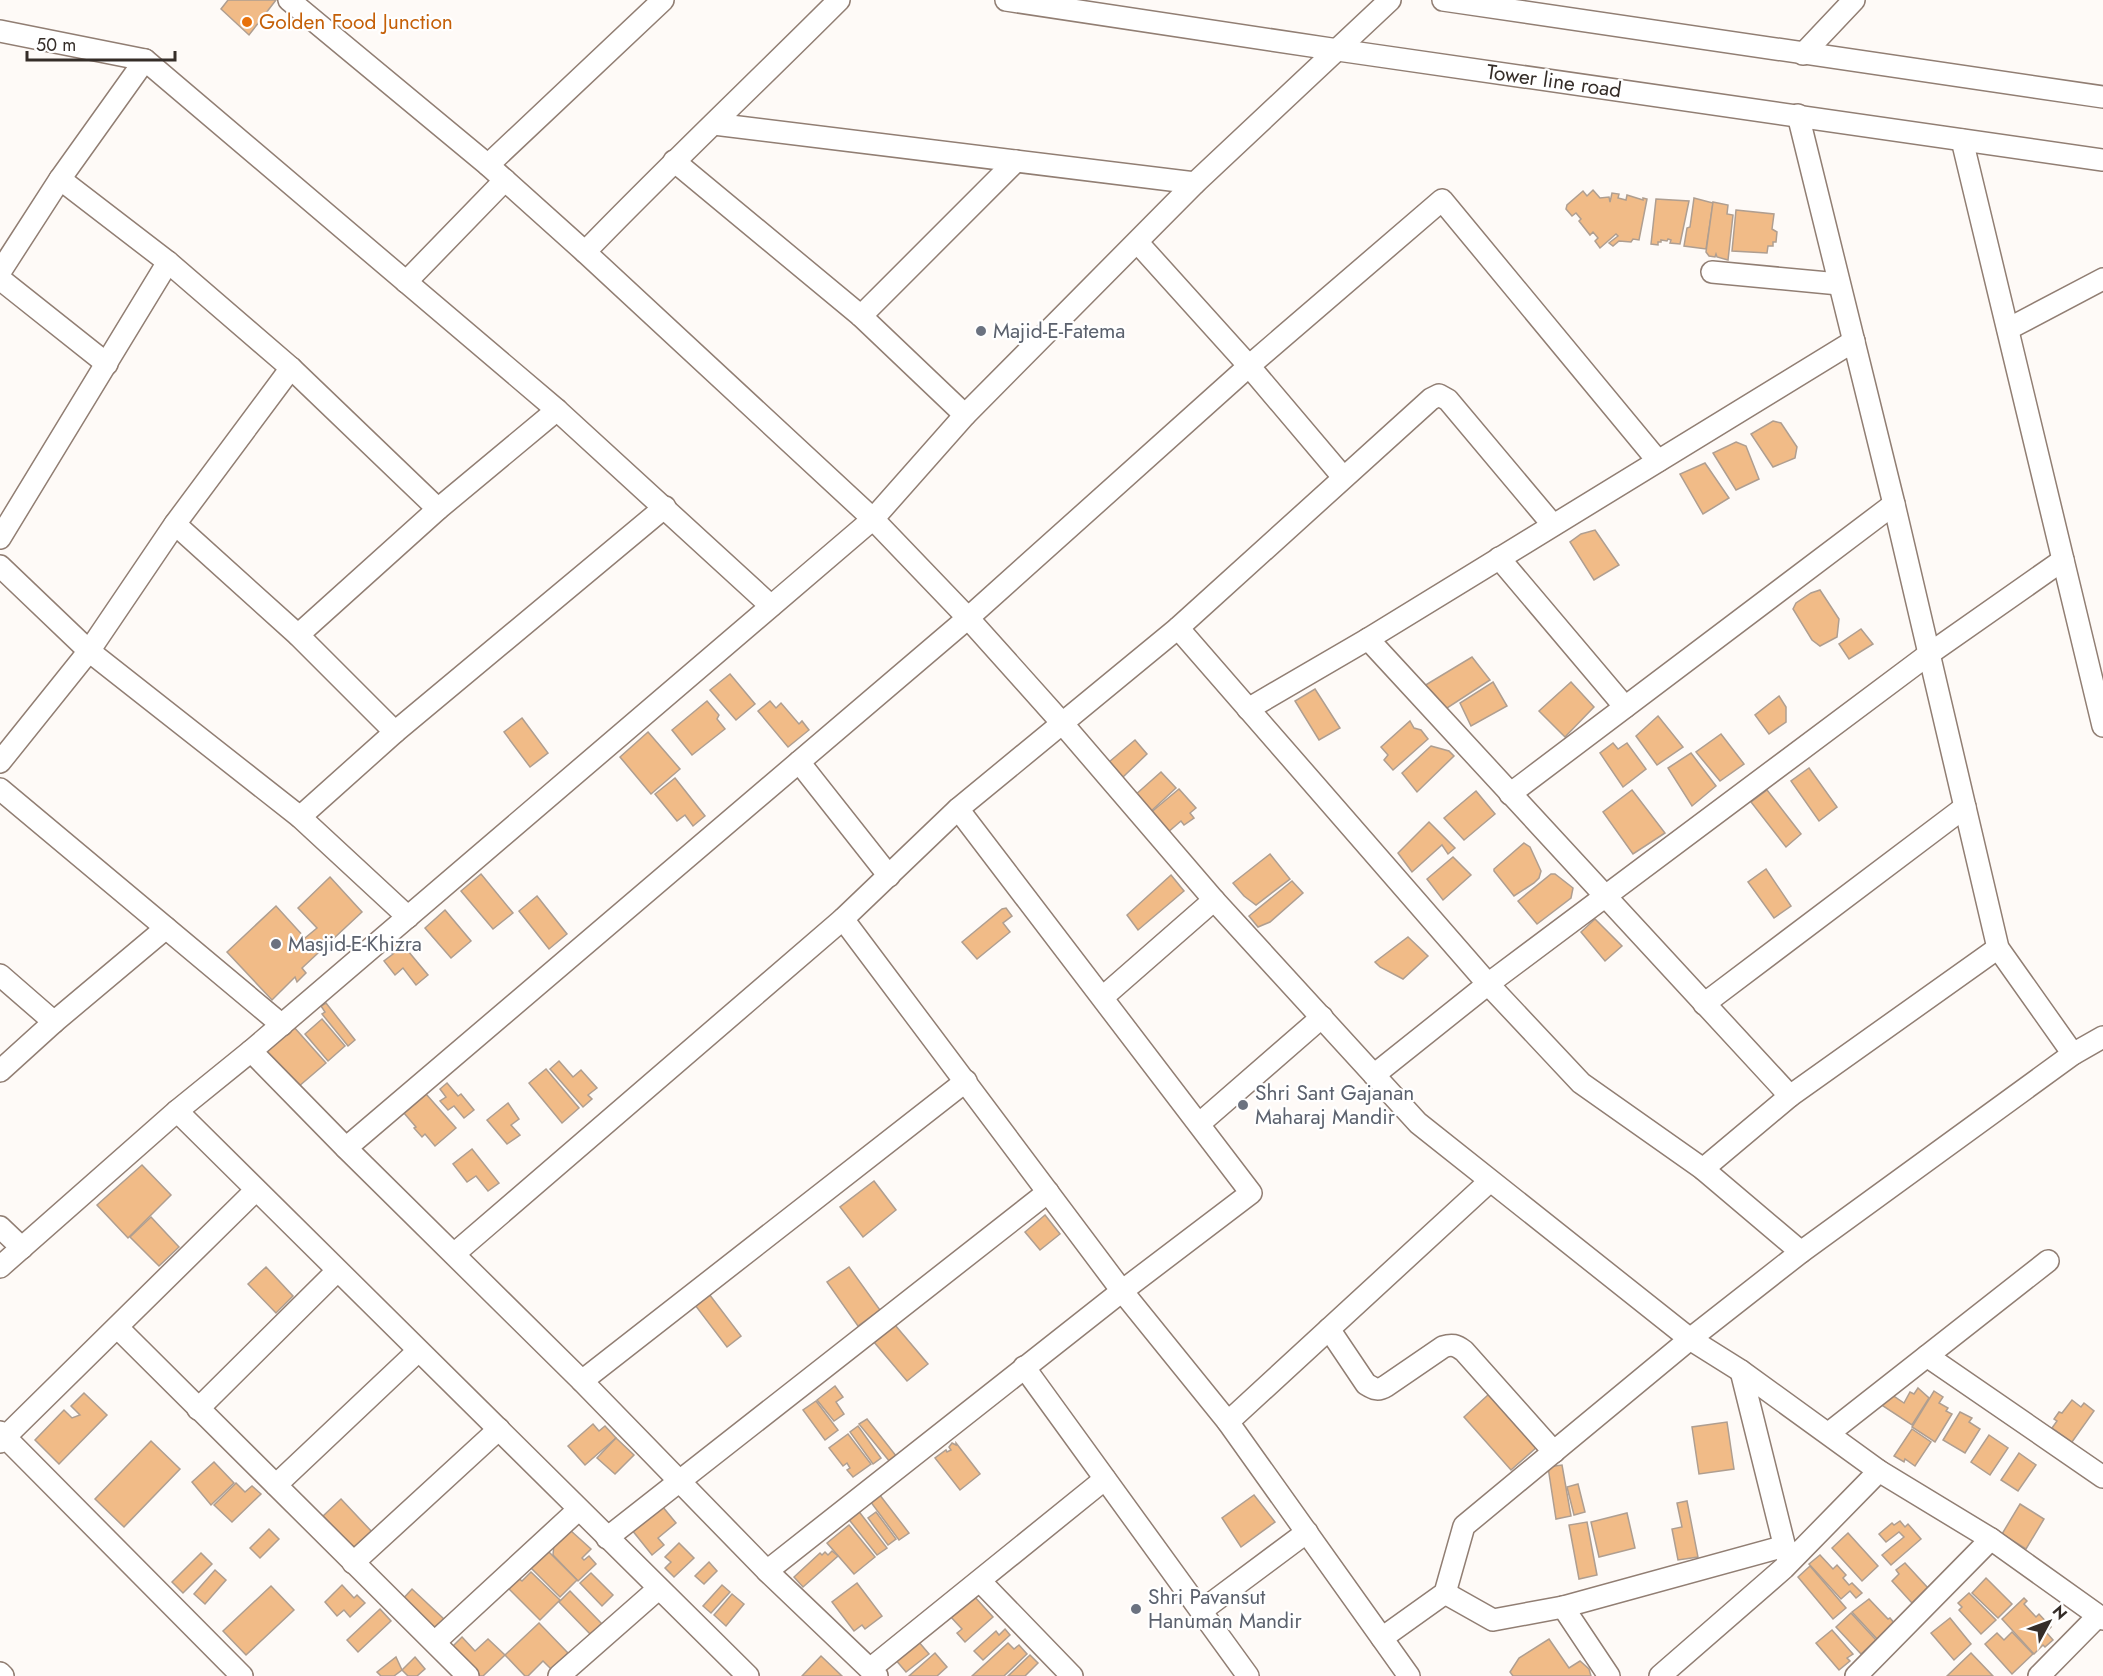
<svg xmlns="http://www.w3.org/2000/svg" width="2103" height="1676" font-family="Jost,sans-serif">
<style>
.building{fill:#f1bb87;stroke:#af9e90;stroke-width:1.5}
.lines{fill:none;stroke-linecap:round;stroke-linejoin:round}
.minor-casing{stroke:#917e73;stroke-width:24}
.minor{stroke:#fff;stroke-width:21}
.food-dot{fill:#e8710a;stroke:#fff;stroke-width:2}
.worship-dot{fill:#6b7280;stroke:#fff;stroke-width:2}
.labels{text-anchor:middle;stroke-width:4.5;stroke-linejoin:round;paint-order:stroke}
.food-label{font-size:21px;fill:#c56008;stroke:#fff;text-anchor:start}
.street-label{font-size:21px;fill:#352d28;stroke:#fff}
.worship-label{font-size:21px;fill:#5b616d;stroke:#fff;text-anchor:start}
</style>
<rect width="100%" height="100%" fill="#fefaf7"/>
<!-- building -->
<g class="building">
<path d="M228 0H276L249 35 221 9Z"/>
<path d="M1593 190 1600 198 1609 197 1610 202 1612 193 1619 194 1618 198 1626 200 1627 195 1643 200V198L1647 199 1639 240 1633 239 1631 242 1619 241 1613 246 1609 243 1618 236 1616 234 1600 248 1595 241 1598 238 1593 232 1590 235 1579 221 1581 219 1576 213 1572 216 1566 209 1567 205 1583 191 1587 196Z"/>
<path d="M1694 198 1713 203 1706 249 1684 246 1687 228 1690 227Z"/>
<path d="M1656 199 1689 201 1680 244 1670 243 1671 240 1668 239 1667 241 1661 240V242H1658V245L1651 244Z"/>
<path d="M1713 202 1728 205 1727 214 1733 215 1728 260 1717 257 1716 254 1715 257 1709 256 1706 252Z"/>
<path d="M1736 210 1774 214 1772 229 1777 232 1776 242H1773V246H1768L1767 253 1732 251Z"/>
<path d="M1773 421 1781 423 1797 447 1795 458 1773 467 1751 434Z"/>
<path d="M1736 442 1746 446 1759 479 1736 490 1713 453Z"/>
<path d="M1705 463 1729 498 1703 514 1680 474Z"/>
<path d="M1595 530 1619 565 1594 580 1570 542 1581 534Z"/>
<path d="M1820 590 1839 619 1837 637 1820 646 1812 640 1793 609 1796 603 1811 593Z"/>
<path d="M1861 629 1873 644 1849 659 1839 644Z"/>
<path d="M1472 657 1490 680 1444 710 1424 686Z"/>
<path d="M730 674 755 704 736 720 710 690Z"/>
<path d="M1493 682 1507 706 1471 726 1460 703Z"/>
<path d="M1571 682 1594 707 1565 737 1539 711Z"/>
<path d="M1315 689 1340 728 1319 740 1295 701Z"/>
<path d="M1779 696 1786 707V722L1769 734 1755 715Z"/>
<path d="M707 701 719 715 717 719 725 729 692 755 672 730Z"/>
<path d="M770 701 776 708 781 703 799 724 802 721 809 730 788 747 758 711Z"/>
<path d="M1658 716 1683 747 1657 765 1636 736Z"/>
<path d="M522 718 548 753 530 767 504 732Z"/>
<path d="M1410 721 1414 728 1421 730 1428 739 1393 770 1384 760 1388 755 1381 747Z"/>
<path d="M648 732 680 769 651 794 620 757Z"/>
<path d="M1721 734 1744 764 1720 781 1696 752Z"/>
<path d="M1135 740 1147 754 1122 778 1109 762Z"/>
<path d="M1613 743 1618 749 1627 743 1646 769 1623 787 1600 753Z"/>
<path d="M1431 746 1449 751 1454 756 1417 792 1402 773Z"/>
<path d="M1691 753 1716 786 1692 806 1668 768Z"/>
<path d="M1809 768 1837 807 1819 821 1791 781Z"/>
<path d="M1161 772 1176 788 1148 814 1134 796Z"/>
<path d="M675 778 705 816 693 826 685 815 677 821 655 794Z"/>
<path d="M1179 789 1196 808 1190 813 1194 818 1184 825 1181 821 1167 833 1149 814Z"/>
<path d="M1632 790 1665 833 1633 854 1603 812Z"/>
<path d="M1767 790 1801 834 1786 847 1751 802Z"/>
<path d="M1476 791 1495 814 1464 840 1444 818Z"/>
<path d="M1429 822 1455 848 1448 854 1442 845 1412 872 1398 853Z"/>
<path d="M1524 843 1530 847 1541 871 1539 878 1534 883 1514 896 1494 871V869Z"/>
<path d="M1270 854 1290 879 1256 905 1244 896 1233 883Z"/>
<path d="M1453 857 1471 875 1443 900 1427 879Z"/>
<path d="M1766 869 1791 906 1774 918 1748 882Z"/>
<path d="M481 874 513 913 493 929 461 891Z"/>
<path d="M1551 874H1555L1573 888 1571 898 1537 924 1518 901Z"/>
<path d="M1171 875 1184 891 1138 930 1127 915Z"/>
<path d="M330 877 362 912 302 968 306 973 297 982 295 977 272 1000 227 952 276 906 305 938 317 928 298 908Z"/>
<path d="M1292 881 1303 893 1270 922 1258 927 1249 916Z"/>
<path d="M537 896 567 934 549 949 519 911Z"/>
<path d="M1006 908 1012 916 1003 923 1010 932 977 959 962 942 1002 909Z"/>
<path d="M445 910 471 941 451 958 425 928Z"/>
<path d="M1595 919 1622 946 1605 961 1581 932Z"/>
<path d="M1408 937 1428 956 1403 979 1380 967 1375 962Z"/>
<path d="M398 939 428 975 416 985 403 968 395 975 384 961 393 954 387 948Z"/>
<path d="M326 1003 355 1040 348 1046 322 1014 325 1012 321 1006Z"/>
<path d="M322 1019 345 1046 328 1061 305 1034Z"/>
<path d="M293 1026 326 1063 298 1087 265 1050Z"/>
<path d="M559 1061 573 1077 581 1070 597 1088 588 1095 592 1099 583 1107 550 1069Z"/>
<path d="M546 1069 579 1108 562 1123 529 1083Z"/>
<path d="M447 1083 458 1096 461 1094 474 1110 464 1118 454 1106 448 1110 440 1101 446 1097 440 1089Z"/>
<path d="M426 1094 456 1128 435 1146 425 1134 422 1137 414 1128 416 1127 404 1113Z"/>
<path d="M508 1103 519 1119 511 1125 520 1135 507 1144 487 1120Z"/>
<path d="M472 1149 499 1183 488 1191 476 1176 467 1182 453 1164Z"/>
<path d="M142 1165 171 1195 128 1238 97 1205Z"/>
<path d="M874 1181 896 1210 863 1237 840 1207Z"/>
<path d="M1045 1215 1060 1234 1040 1250 1025 1232Z"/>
<path d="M151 1217 179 1247 159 1266 130 1237Z"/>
<path d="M266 1267 293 1296 276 1313 248 1284Z"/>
<path d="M849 1267 880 1310 858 1326 827 1282Z"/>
<path d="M709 1294 741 1336 727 1347 695 1305Z"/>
<path d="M895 1325 928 1364 907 1381 874 1342Z"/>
<path d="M835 1386 843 1397 836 1402 844 1414 834 1421 817 1400Z"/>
<path d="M1918 1388 1929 1398 1912 1425 1880 1404 1892 1395 1904 1403 1910 1392 1914 1394Z"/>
<path d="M1934 1391 1943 1397 1939 1403 1948 1408 1946 1411 1952 1414 1935 1442 1912 1427Z"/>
<path d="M84 1393 107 1415 59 1464 35 1440 64 1410 72 1418 80 1415 71 1406Z"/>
<path d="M1489 1394 1537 1447 1511 1470 1464 1417Z"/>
<path d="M2072 1400 2081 1407 2084 1403 2094 1411 2072 1442 2052 1428 2057 1421 2054 1419 2059 1412 2062 1413Z"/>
<path d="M816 1401 838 1430 825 1440 803 1410Z"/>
<path d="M1960 1412 1972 1418 1969 1422 1980 1429 1965 1453 1943 1440Z"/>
<path d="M867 1419 897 1457 890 1462 859 1424Z"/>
<path d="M1727 1422 1734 1469 1699 1474 1692 1427Z"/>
<path d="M593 1424 599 1431 605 1426 616 1438 585 1465 568 1446Z"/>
<path d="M858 1426 881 1458 873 1464 850 1432Z"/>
<path d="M1912 1429 1931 1442 1915 1466 1905 1459 1904 1462 1894 1456Z"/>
<path d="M848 1434 871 1464 853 1477 847 1470 850 1468 847 1463 843 1466 829 1448Z"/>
<path d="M1989 1435 2008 1448 1990 1475 1971 1462Z"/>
<path d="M616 1438 634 1455 615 1474 597 1458Z"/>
<path d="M151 1441 180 1469 124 1527 95 1499Z"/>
<path d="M952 1443 956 1445V1443L980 1474 960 1490 935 1458 946 1450 947 1452 951 1450 949 1447Z"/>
<path d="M2019 1453 2036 1465 2018 1491 2001 1480Z"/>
<path d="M214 1462 234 1483 211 1505 192 1482Z"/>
<path d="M1562 1465 1571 1516 1556 1519 1548 1467Z"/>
<path d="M236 1483 245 1492 252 1486 261 1494 232 1522 214 1505Z"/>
<path d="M1578 1484 1585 1512 1574 1515 1567 1487Z"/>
<path d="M879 1494 909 1533 899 1540 870 1501Z"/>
<path d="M1254 1495 1275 1522 1241 1547 1222 1518Z"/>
<path d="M341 1499 373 1533 355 1550 323 1516Z"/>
<path d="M1687 1501 1698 1557 1678 1560 1672 1529 1682 1527 1677 1503Z"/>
<path d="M2020 1504 2044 1519 2026 1549 2002 1534Z"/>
<path d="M662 1506 676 1523 658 1538 664 1545 652 1555 632 1530Z"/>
<path d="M857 1509 887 1548 877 1555 847 1517Z"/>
<path d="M876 1512 896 1539 888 1545 868 1518Z"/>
<path d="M1627 1513 1635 1548 1599 1557 1591 1522Z"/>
<path d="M1900 1521 1905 1527 1908 1524 1921 1539 1891 1565 1882 1555 1904 1537 1899 1532 1886 1542 1879 1534 1892 1523 1894 1525Z"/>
<path d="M1587 1522 1597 1575 1579 1579 1569 1525Z"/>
<path d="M849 1525 875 1557 854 1574 827 1543Z"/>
<path d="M269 1529 279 1539 260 1558 250 1548Z"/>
<path d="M570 1530 591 1549 582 1558 584 1560 589 1556 596 1564 578 1581 553 1555 554 1544Z"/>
<path d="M1848 1533 1878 1566 1862 1581 1832 1548Z"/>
<path d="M679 1543 694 1558 674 1577 665 1568 671 1562 665 1557Z"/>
<path d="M547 1550 577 1580 560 1597 530 1567Z"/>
<path d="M832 1551 838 1556 803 1587 794 1577 820 1553 822 1555 825 1552 828 1555Z"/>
<path d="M201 1553 212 1564 183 1593 172 1582Z"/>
<path d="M1820 1555 1833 1569 1837 1565 1846 1575 1843 1578 1849 1585 1852 1583 1862 1593 1856 1598 1850 1591 1841 1599 1809 1564Z"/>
<path d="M709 1562 717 1571 704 1584 695 1576Z"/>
<path d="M1905 1563 1928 1588 1912 1603 1892 1581 1899 1574 1896 1570Z"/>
<path d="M1810 1566 1846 1608 1833 1619 1798 1577Z"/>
<path d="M215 1570 226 1580 205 1604 194 1594Z"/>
<path d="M531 1572 560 1600 540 1620 507 1587 517 1577 522 1581Z"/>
<path d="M591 1573 613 1595 602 1606 580 1583Z"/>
<path d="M1986 1578 2012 1604 1998 1618 1972 1593Z"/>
<path d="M857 1583 882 1616 865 1629 862 1625 854 1631 832 1602Z"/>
<path d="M342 1585 354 1598 357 1595 365 1603 350 1617 344 1610 337 1616 325 1602Z"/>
<path d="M722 1585 730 1592 711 1613 703 1606Z"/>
<path d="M271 1586 294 1610 246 1655 223 1631Z"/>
<path d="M412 1589 445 1620 432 1632 400 1602Z"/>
<path d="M570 1591 602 1624 591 1635 559 1602Z"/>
<path d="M1969 1593 1996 1620 1981 1634 1959 1610 1962 1607 1958 1603Z"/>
<path d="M732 1594 744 1604 726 1626 714 1615Z"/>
<path d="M973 1595 993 1617 965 1642 957 1633 962 1629 950 1616Z"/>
<path d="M2024 1598 2027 1601 2024 1604 2036 1617 2039 1614 2051 1627 2046 1632 2053 1640 2045 1647 2043 1645 2034 1654 2002 1619Z"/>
<path d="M1869 1599 1888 1619 1890 1618 1895 1624 1878 1640 1852 1612Z"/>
<path d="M380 1609 391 1621 358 1652 347 1640Z"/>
<path d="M1851 1613 1876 1640 1861 1654 1836 1627Z"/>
<path d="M1950 1618 1971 1644 1954 1660 1931 1633Z"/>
<path d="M539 1623 568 1653 552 1670 543 1661 528 1676H525L505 1655Z"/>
<path d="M1005 1629 1010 1635 983 1660 974 1651 996 1631 999 1635Z"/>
<path d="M1832 1630 1853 1654 1847 1658 1850 1661 1839 1670 1816 1643Z"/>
<path d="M2012 1632 2033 1654 2012 1674 1985 1644 1997 1633 2004 1640Z"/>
<path d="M462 1637 475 1651 488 1639 505 1655 483 1676H479L452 1647Z"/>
<path d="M1549 1639 1569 1668 1580 1661 1589 1669 1591 1676H1513L1510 1672 1519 1658Z"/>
<path d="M918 1641 929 1654 906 1672 895 1659Z"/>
<path d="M1008 1643 1014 1649 1019 1645 1027 1654 1004 1676H972Z"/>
<path d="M935 1653 947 1667 937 1676H909Z"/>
<path d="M1971 1653 1993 1676H1947Z"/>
<path d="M1030 1655 1038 1663 1025 1676H1008Z"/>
<path d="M821 1656 842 1676H802Z"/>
<path d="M396 1657 402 1670 394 1676H381L377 1672Z"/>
<path d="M415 1657 425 1669 417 1676H408L402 1670Z"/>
</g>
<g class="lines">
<defs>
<g id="minor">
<path d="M289 0 488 165 585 252 873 519 968 618 1062 723 1214 900 1418 1123 1690 1339 1741 1371 1879 1471 1991 1539 2103 1619"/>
<path d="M1006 0 1338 50 2103 160"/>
<path d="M1443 0 2103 97"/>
<path d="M0 31 145 60 557 410 771 606"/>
<path d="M1803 54 1854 0"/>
<path d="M1798 115 1894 504 1998 948 2073 1054"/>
<path d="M714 124 1195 183"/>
<path d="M1962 140 2103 726"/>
<path d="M674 161 861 316 965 415"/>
<path d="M488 165 663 0"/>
<path d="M60 179 168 262 291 368 438 509"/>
<path d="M1138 243 1249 366 1343 477"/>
<path d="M585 252C668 166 755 84 839 0"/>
<path d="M0 272 60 179 145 60"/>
<path d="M1712 272 1839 284"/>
<path d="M0 279 107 364"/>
<path d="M406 282 505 180"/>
<path d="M861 316 1016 161"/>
<path d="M2008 329 2103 279"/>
<path d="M175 524 298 635 395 732"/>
<path d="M0 538 168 262"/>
<path d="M1499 558 1625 707"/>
<path d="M0 566 89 651 300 817 408 917"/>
<path d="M1178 628 1488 984 1581 1083 1703 1169 1801 1252"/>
<path d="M298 635 438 509 557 410"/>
<path d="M1368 639 1790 1096"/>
<path d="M1248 709 1368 639 1854 341"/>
<path d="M0 762 89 651 175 524 291 368"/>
<path d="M799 762 889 876"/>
<path d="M0 789 282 1025"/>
<path d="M1510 794 1894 504"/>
<path d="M300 817 395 732 665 507"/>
<path d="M843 919 1122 1291 1228 1422 1409 1676"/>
<path d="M0 975 54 1022"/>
<path d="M1103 997 1214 900"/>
<path d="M1704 1004 1965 807"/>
<path d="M251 1051 346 1148 582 1381 767 1571 877 1676"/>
<path d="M0 1071 54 1022 166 928"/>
<path d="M1374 1075 1488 984 1929 654 2063 560"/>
<path d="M177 1111 748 1676"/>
<path d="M1199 1124 1322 1017"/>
<path d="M346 1148 968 618 1249 366 1442 200 1658 461"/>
<path d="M1703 1169 1790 1096 1998 948"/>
<path d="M0 1227 22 1248"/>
<path d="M454 1254 843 919 958 809 1178 628 1431 399 1439 395 1448 400 1553 525"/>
<path d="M0 1267 177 1111 251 1051 873 519 965 415 1195 183 1390 0"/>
<path d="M118 1328 468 1676"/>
<path d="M1329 1329 1366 1384C1374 1389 1378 1391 1386 1386L1443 1347C1452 1344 1456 1345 1464 1351L1554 1452"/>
<path d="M1927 1356 2103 1477"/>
<path d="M1024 1367 1248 1676"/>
<path d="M1741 1371 1788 1560"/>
<path d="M582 1381 966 1081"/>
<path d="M198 1409 337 1271"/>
<path d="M1228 1422 1490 1181"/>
<path d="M0 1432 242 1676"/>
<path d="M1829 1433 2048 1261"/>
<path d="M0 1442 256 1190"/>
<path d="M276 1485 418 1351"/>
<path d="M607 1538 1048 1192"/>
<path d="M353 1563 499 1429"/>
<path d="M767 1571 1122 1291 1251 1193 958 809"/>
<path d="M980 1581 1072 1676"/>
<path d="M1445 1593 1493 1620 1563 1607 1785 1546"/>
<path d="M1563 1607 1609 1676"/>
<path d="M1201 1611 1307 1532"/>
<path d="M1382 1638 1445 1593 1464 1526 1690 1339 1801 1252 2073 1054 2103 1037"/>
<path d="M435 1642 578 1510"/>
<path d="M870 1669 1105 1479"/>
<path d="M0 1673 3 1676"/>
<path d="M559 1676 658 1589"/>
<path d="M1660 1676 1784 1568 1879 1471"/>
<path d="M1856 1676 1991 1539"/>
<path d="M2039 1676 2098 1616"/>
</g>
</defs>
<!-- minor casing -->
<use href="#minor" class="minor-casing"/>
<!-- minor -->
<use href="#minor" class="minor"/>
</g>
<!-- markers -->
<circle class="food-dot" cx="247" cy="22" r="6"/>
<g class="worship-dot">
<circle cx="981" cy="331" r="6"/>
<circle cx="276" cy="944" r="6"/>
<circle cx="1243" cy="1105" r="6"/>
<circle cx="1136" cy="1609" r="6"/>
</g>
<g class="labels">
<!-- food labels -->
<g class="food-label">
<text x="259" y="29">Golden Food Junction</text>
</g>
<!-- street labels -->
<g class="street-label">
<text transform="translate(1554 81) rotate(8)" y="7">Tower line road</text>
</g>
<!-- worship labels -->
<g class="worship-label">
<text x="993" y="338">Majid-E-Fatema</text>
<text x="288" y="951">Masjid-E-Khizra</text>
<text x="1255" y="1100">Shri Sant Gajanan<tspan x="1255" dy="24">Maharaj Mandir</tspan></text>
<text x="1148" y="1604">Shri Pavansut<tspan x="1148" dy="24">Hanuman Mandir</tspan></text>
</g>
</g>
<!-- north arrow -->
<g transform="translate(2049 1622) rotate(49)" stroke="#ffffff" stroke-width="4.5" paint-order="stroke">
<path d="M0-4.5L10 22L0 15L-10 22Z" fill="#352d28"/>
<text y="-9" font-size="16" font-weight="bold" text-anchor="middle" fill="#352d28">N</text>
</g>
<!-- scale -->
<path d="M27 51v9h148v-9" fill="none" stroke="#352d28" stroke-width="3"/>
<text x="36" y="51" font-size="18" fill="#352d28" stroke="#ffffff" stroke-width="4.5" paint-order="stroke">50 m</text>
</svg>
